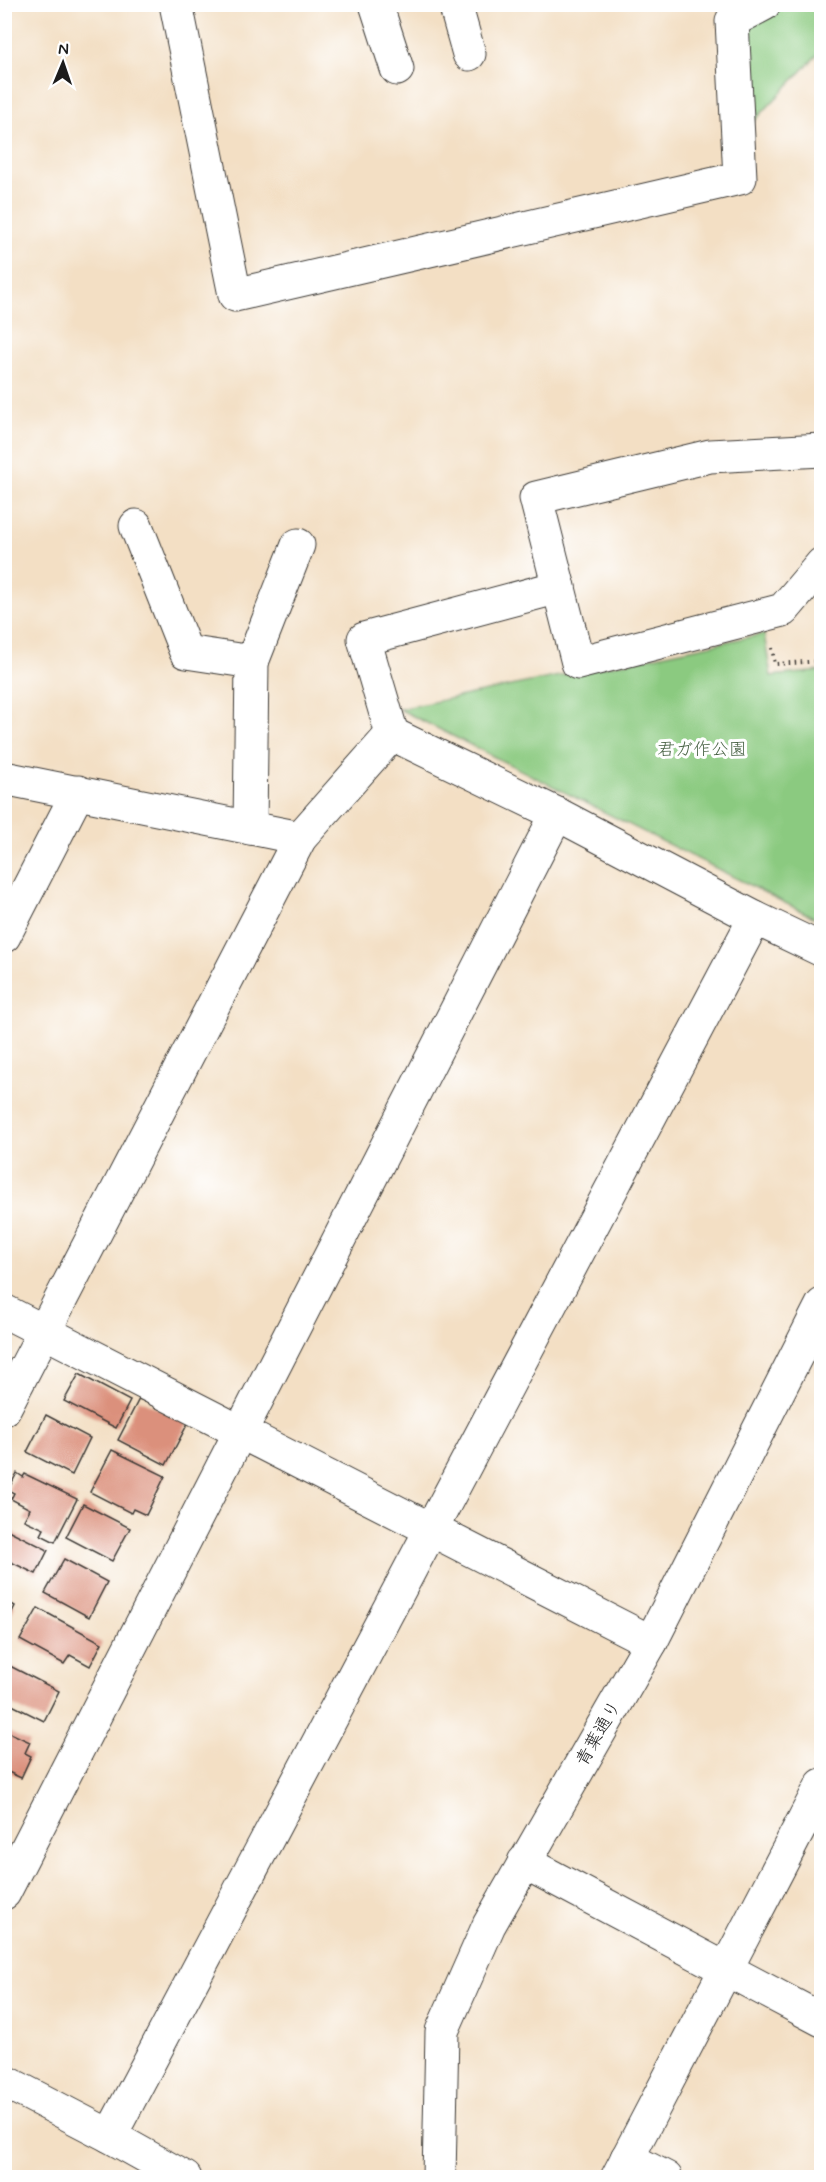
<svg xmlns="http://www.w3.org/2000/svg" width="826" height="2182" font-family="Mynerve,'Klee One',sans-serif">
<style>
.green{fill:#8bca80;stroke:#54734e;stroke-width:1.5}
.building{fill:#db907b}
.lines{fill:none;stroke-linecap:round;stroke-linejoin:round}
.minor-casing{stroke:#3c3935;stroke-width:35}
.path{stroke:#3c3935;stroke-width:4;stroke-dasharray:1.5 4.5;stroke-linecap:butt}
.minor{stroke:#fff;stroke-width:33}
.labels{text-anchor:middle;stroke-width:6;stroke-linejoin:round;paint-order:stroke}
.park-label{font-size:18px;fill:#486244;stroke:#fff}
.street-label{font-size:18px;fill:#1c1c1c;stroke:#fff}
</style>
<rect width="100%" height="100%" fill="#fff"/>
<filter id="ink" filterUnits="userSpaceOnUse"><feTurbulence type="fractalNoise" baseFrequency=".0167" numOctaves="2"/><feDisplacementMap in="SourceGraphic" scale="12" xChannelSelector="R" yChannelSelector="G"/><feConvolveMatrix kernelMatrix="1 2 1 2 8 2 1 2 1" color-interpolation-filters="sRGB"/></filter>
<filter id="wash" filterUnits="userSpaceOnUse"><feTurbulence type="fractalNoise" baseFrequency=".008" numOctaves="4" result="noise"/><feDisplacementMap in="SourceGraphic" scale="24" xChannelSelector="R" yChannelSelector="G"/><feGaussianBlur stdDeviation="1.35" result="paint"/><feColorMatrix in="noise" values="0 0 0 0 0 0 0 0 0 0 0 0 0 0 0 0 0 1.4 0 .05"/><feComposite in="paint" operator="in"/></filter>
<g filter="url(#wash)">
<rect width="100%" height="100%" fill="#f3dfc4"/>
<!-- green -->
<g class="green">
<path d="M764 5H821V51L738 138 732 21Z"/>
<path d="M764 634 771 676 821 671V921L399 709Z"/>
</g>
<g id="blocks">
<!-- building -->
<g class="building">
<path d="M79 1374 130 1401 116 1428 64 1401Z"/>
<path d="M139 1399 188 1423 166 1465 118 1440Z"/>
<path d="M46 1415 90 1438 72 1475 27 1452Z"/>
<path d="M112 1450 165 1476 146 1515 133 1509 131 1513 90 1492Z"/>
<path d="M17 1473 23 1477 25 1474 77 1499 55 1542 41 1535 44 1529 24 1520 30 1509 11 1499 14 1493 8 1490Z"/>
<path d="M83 1504 130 1528 112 1561 66 1537Z"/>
<path d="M4 1528 48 1550 36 1574 11 1562 4 1575Z"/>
<path d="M64 1559 107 1582 89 1617 45 1593Z"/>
<path d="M5 1600 15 1606 7 1622 10 1627 4 1638Z"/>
<path d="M38 1608 102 1643 90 1666 70 1655 64 1664 20 1640Z"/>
<path d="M8 1665 59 1691 44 1721 4 1701V1671Z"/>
<path d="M4 1730 30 1742 25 1753 31 1756 21 1778 4 1770Z"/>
</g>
</g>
</g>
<g filter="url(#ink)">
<use href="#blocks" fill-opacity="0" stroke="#3c3935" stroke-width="1.5"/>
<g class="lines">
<defs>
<g id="minor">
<path d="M176 4 235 295 740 178 732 21 764 4"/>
<path d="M376 4 397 69"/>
<path d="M455 4 469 54"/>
<path d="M822 450 710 456 536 498 578 663 783 610 822 564"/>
<path d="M136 526 186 652 252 662 250 828"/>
<path d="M252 662 298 545"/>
<path d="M392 734 364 639 559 587"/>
<path d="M4 778 300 838"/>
<path d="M4 936 78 792"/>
<path d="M4 1311 651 1642"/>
<path d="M4 1409 300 838 392 734 557 814 755 918 822 950"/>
<path d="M524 1862 822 2020"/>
<path d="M4 1893 557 814"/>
<path d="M4 2081 110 2136 185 2178"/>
<path d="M110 2136 755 918"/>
<path d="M627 2158 666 2178"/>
<path d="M439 2178 442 2031 489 1925 651 1642 822 1305"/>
<path d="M617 2178 822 1785"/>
</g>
</defs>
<!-- minor casing -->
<use href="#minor" class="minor-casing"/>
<!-- path -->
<path class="path" d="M772 648 775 664 822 661"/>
<!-- minor -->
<use href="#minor" class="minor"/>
</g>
</g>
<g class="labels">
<!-- park labels -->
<g class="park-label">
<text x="702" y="755">君ガ作公園</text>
</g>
<!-- street labels -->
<g class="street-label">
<text transform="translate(598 1733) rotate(-60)" y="6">青葉通り</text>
</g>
</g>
<!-- margin -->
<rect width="826" height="2182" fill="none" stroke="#fff" stroke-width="24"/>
<!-- north arrow -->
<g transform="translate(63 63) rotate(2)" stroke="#ffffff" stroke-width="4.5" paint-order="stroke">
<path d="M0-4.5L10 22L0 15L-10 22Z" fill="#1c1c1c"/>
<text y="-9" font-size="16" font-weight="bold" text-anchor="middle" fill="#1c1c1c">N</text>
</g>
</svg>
